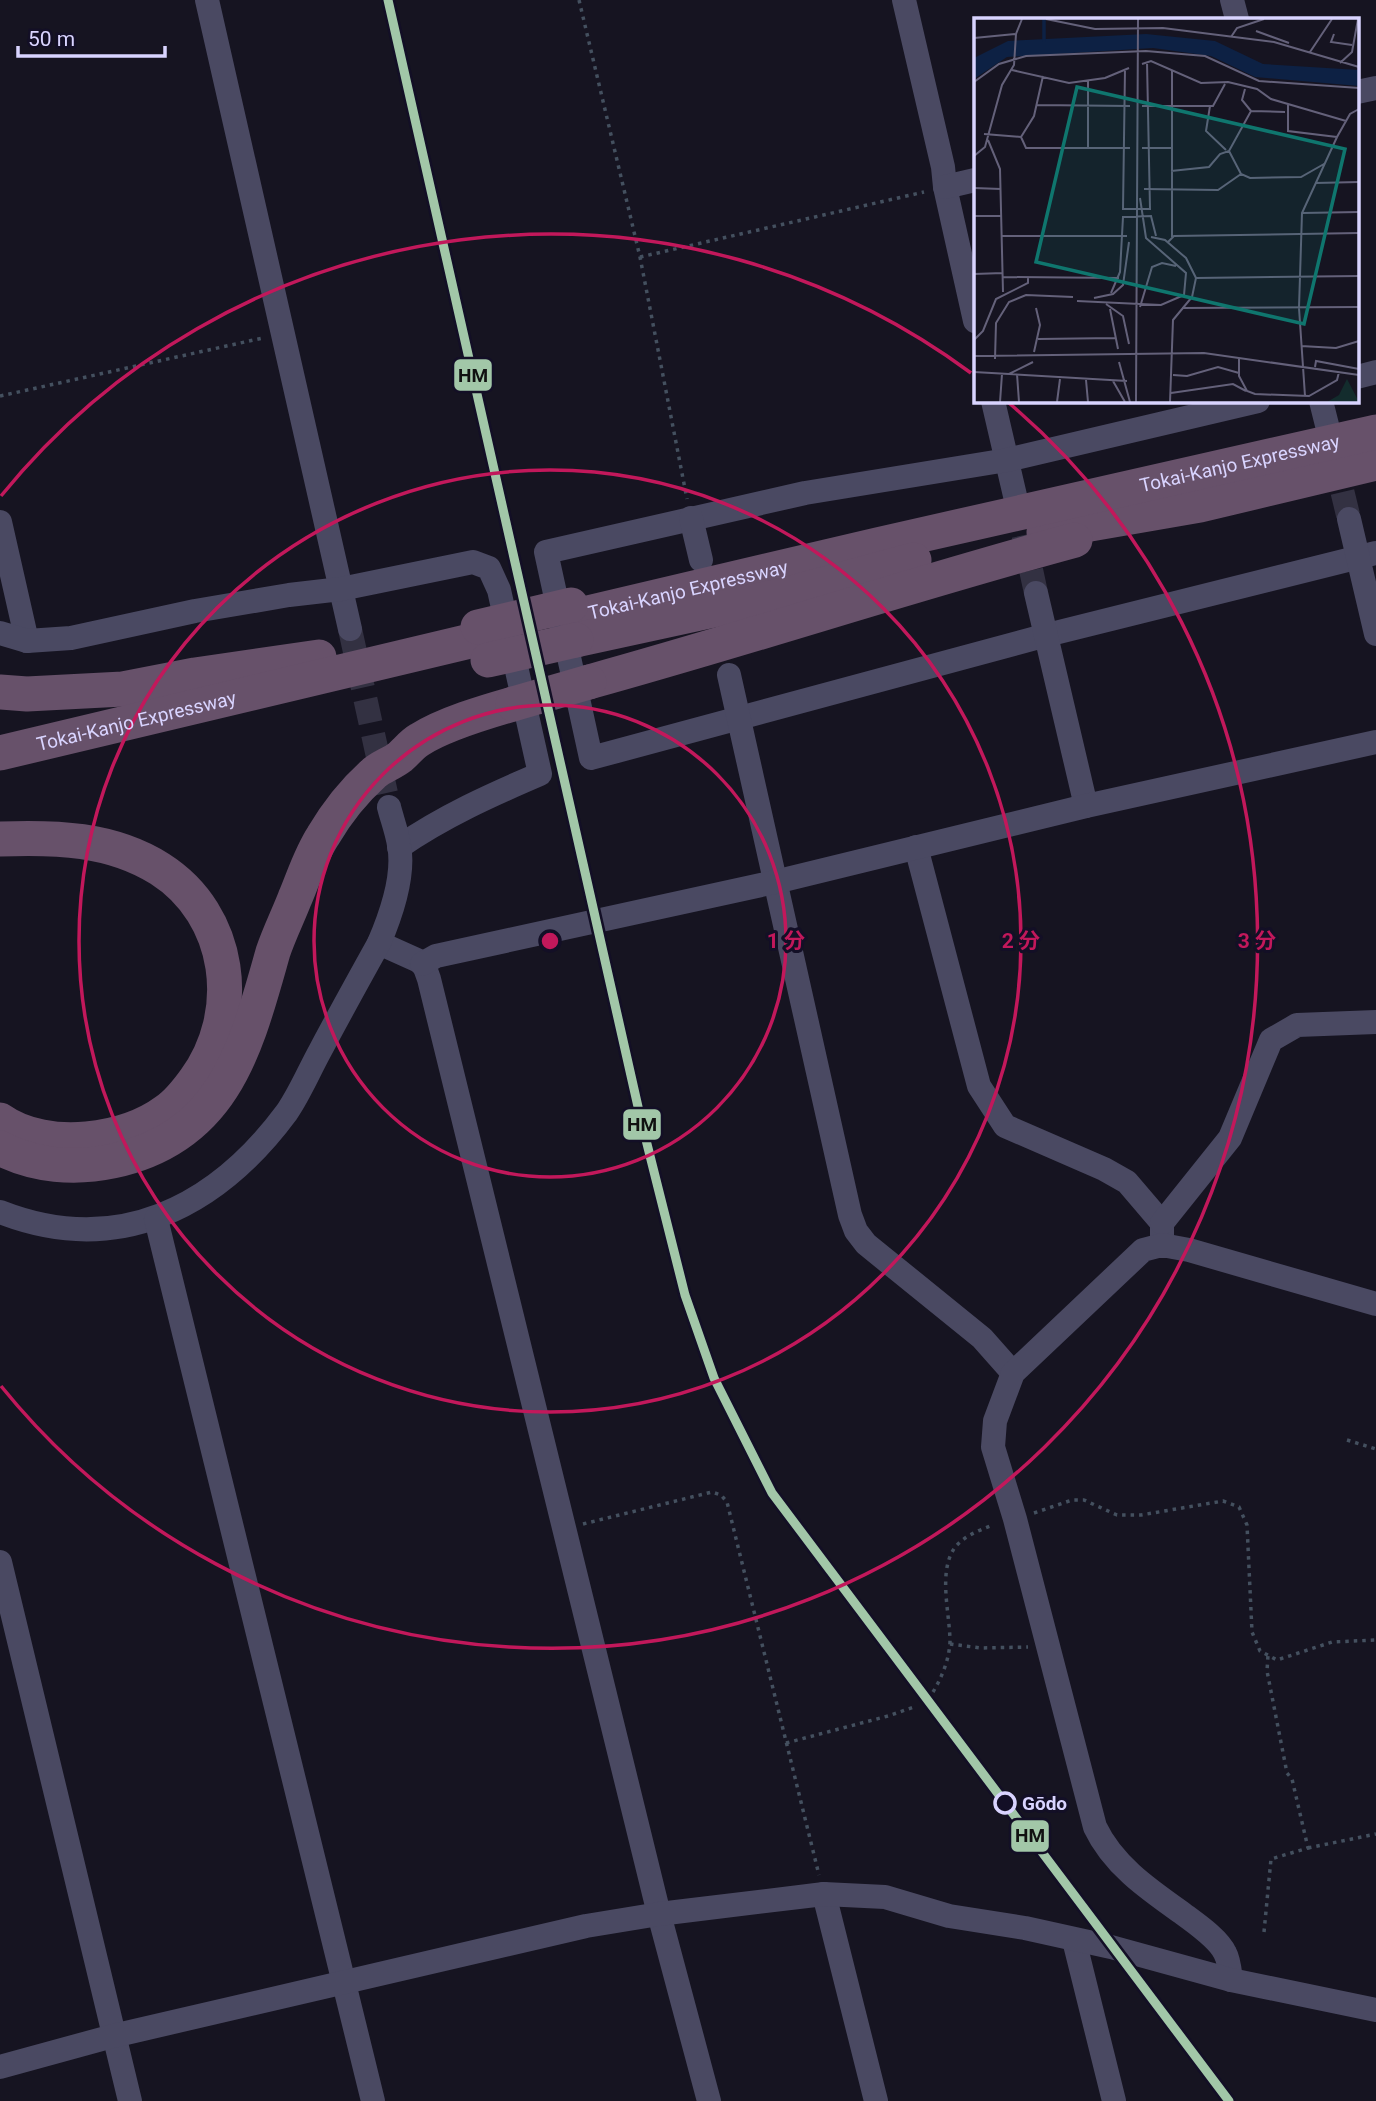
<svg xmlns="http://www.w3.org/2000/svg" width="1376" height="2101" font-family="Roboto,'Noto Sans JP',sans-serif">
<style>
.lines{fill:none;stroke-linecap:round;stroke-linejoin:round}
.minor-tunnel{stroke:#333142;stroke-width:24;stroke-dasharray:24 12;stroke-linecap:butt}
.path{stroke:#44505f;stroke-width:3.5;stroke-dasharray:3.5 5;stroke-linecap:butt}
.minor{stroke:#4a4962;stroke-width:24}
.highway{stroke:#67516a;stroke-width:35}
.highway-bridge{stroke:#67516a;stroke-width:35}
.rail-1-casing{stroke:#130f26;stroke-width:14}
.rail-1{stroke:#a2c7a8;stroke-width:9}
.ring{fill:none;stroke:#c2185b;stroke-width:3.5}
.stop-dot{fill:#130f26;stroke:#d9d4ff;stroke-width:3.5}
.labels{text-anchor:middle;stroke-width:6;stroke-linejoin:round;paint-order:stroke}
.street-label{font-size:19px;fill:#d9d4ff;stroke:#130f26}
.stop-label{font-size:19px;font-weight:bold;fill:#d9d4ff;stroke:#130f26;text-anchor:start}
.inset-river{fill:none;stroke:#0d2144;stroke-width:3.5}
.inset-road{fill:none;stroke:#64617a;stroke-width:2}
.view{fill:#0f766e;fill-opacity:0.15;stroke:#0f766e;stroke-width:3.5}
.inset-edge{fill:none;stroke:#d9d4ff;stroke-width:3.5}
.centre{fill:#c2185b;stroke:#130f26;stroke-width:3.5}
.ring-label{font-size:21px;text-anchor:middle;font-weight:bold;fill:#c2185b;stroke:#130f26;stroke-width:6;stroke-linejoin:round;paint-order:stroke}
.line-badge{stroke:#130f26;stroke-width:2.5}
.pale-badge-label{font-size:19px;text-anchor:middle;font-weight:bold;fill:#111}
</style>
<rect width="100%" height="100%" fill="#161421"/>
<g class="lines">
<!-- minor-tunnel -->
<g class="minor-tunnel">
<path d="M1334 457 1349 519"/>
<path d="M1016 500 1036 593"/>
<path d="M350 629 389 807"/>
</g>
<!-- path -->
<g class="path">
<path d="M579 0 640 257 687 499"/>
<path d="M640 257 924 192"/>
<path d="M0 396 263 338"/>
<path d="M1347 1440 1376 1449"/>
<path d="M1034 1513 1072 1500H1084L1117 1515H1141L1223 1501 1239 1507 1247 1525 1252 1632 1260 1651 1277 1660 1332 1642 1376 1640"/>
<path d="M583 1524 712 1492 721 1495 727 1502 819 1875"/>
<path d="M950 1644 981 1648 1028 1647"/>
<path d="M933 1692C942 1677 949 1660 950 1642 950 1613 937 1570 956 1546 966 1535 980 1530 993 1525"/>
<path d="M786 1743 888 1716 914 1707"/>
<path d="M1308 1848 1376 1834"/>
<path d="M1264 1932 1271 1859 1308 1848 1292 1779 1287 1773 1267 1671 1268 1655"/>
</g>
<!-- minor -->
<g class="minor">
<path d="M207 0 350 629"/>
<path d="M904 0 943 167 945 187 975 321"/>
<path d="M1232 0 1237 19"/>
<path d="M1357 92 1376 88"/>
<path d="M945 187 975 180"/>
<path d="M1357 377 1376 372"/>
<path d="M993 401 1016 500"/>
<path d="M1258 401 1007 460 805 493 546 552 591 758 1047 635 1376 553"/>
<path d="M1321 401 1328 429"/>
<path d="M691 518 701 560"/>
<path d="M1349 519 1376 634"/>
<path d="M0 522 27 641"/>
<path d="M1036 593 1086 806"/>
<path d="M0 633 27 641 71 638 195 611 289 595 341 589 473 562 489 568 499 590 540 774C491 795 444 816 399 847"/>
<path d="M729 675 850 1215 856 1231 866 1244 982 1338 1013 1373"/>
<path d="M916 847 979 1086 1005 1126 1104 1169 1127 1182 1162 1223V1245"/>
<path d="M379 943 419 961 424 965 429 979 659 1914 709 2101"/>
<path d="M422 964 436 956 775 882 1086 806 1376 742"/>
<path d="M0 1212C117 1258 216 1208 287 1112 300 1093 309 1071 320 1051 339 1015 359 979 379 943 391 915 405 876 399 845 397 832 392 819 389 807"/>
<path d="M156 1219 373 2101"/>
<path d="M1162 1223 1230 1138 1271 1040 1297 1025 1376 1022"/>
<path d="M0 1562 130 2101"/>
<path d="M824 1894 876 2101"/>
<path d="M1074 1940 1114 2101"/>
<path d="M1231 1980C1230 1972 1229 1960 1225 1953 1218 1938 1195 1923 1182 1913 1148 1889 1113 1865 1095 1827L1015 1519 993 1447 995 1421 1013 1373 1143 1250 1162 1245 1189 1250 1376 1304"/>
<path d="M0 2067 113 2036 586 1926 659 1914 824 1894 885 1897 949 1916 1025 1928 1111 1947 1231 1980 1376 2010"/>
</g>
<!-- highway -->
<g class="highway">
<path d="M1044 532 1200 505 1376 463"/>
<path id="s1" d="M575 616 877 545 1376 432"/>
<path d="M576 640 788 594 914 560"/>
<path d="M589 682C752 637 912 584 1075 540"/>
<path d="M0 692 27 694 123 689 195 675 319 657"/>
<path id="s2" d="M0 753 487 637"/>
<path d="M0 839C55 837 111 838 160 869 232 915 244 1013 195 1080 187 1091 178 1103 166 1111 143 1128 115 1136 87 1139 58 1142 24 1137 0 1120"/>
<path d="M0 1148C35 1166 75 1169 113 1161 225 1137 246 1047 273 952 279 934 288 916 295 898 304 877 310 856 323 836 336 814 354 791 373 774 380 767 391 764 400 757 406 752 412 744 419 740 444 724 485 712 513 704"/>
</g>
<!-- highway-bridge -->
<g class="highway-bridge">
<path d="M478 627 571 605"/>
<path d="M488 660 576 640"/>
<path d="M513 704 589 682"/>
</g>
<defs>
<path id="rail-1" d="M388 0 641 1120 685 1295 714 1378 772 1493 1229 2101"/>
</defs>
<!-- rail-1 casing -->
<use href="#rail-1" class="rail-1-casing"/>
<!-- rail-1 -->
<use href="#rail-1" class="rail-1"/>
</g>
<!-- distance rings -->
<g class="ring">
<circle cx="550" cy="941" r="236"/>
<circle cx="550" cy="941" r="471"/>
<path d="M1 496A707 707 0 0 1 971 373M1009 403A707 707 0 1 1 1 1386"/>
</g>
<!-- markers -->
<circle class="stop-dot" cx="1005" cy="1803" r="10"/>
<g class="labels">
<!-- street labels -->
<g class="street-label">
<text dy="7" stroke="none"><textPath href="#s1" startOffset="682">Tokai-Kanjo Expressway</textPath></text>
<text dy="7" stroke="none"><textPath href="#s1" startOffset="116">Tokai-Kanjo Expressway</textPath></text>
<text dy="7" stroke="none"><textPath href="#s2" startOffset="140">Tokai-Kanjo Expressway</textPath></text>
</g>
<!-- stop labels -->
<g class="stop-label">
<text x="1022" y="1810">Gōdo</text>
</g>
</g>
<!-- overview -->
<g transform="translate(974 18)">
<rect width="385" height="385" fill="#161421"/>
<path d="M373 361 385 384H353L365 377Z" fill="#132c2d"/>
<path d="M172 16 241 23 289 46 385 52V68L281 59 237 38 179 30 33 39 0 61V40L34 23Z" fill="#0d2144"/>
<path class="inset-river" d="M70 24V1"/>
<path class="inset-road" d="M72 1 121 11 189 10 300 24 385 49M282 13 315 25M360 16 357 24 378 27M257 19 263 10 290 1M0 20 41 16M336 34 358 1M366 45 378 34 384 1M168 46 177 43 227 65 254 64 283 71 297 81 372 103M151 51 149 191H176L173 44M38 52 95 65 131 60 155 50M198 53V219M0 64 25 46 52 38 172 33 231 38 285 63 385 70M271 71 268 82 277 93M63 87 156 88M314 87V113L363 119M168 88H239L251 66M236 88 232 113 252 132M10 116 47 119M47 119 52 130H156M47 119 60 98 69 58M14 122 26 151 29 274M114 129V62M168 130H197M255 133 267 156 276 160 327 159 350 146M0 138 11 129 28 67 40 47 42 16 48 1M197 153 235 149 246 136 255 133 277 93 311 94M341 165 385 164M0 170 27 171M170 171 244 172 267 156M328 195 385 194M0 198H28M28 218H153M177 219 191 222 212 240 222 260 218 279 199 302 196 384M194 224 200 218 385 215M0 256 29 255M29 259 145 260M222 260 385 258M137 275 146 254 149 199 177 198 182 218M120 280 139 276 149 267 155 224M103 283 187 287 210 277 212 255 172 220 166 180M132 286 149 298 155 326M166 289 178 249 188 245 202 248M208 290 385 289M136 291 144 331M64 321 141 320M0 322 9 313 22 281 54 265V259M327 328 362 330 385 323M60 334 66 307 62 290M0 338 230 335 385 357M21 341 22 305 35 284 52 277 99 279M265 341V358L273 373 281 376 335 378 363 362 365 354M145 344 156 384M341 349 342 343 385 351M0 354 153 363M35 356 59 344M43 356 45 384M199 357 213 358 244 349 265 355M112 362 114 384M139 363 151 384M197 375 259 366 272 373M331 378 325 290 328 195 363 119 376 96 385 91M26 384 28 356M83 384 86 361M162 384 164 1"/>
<path class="view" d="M103 69 371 131 330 306 62 244Z"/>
<rect width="385" height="385" class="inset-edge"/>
</g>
<circle cx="550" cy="941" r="10" class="centre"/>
<g class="ring-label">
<text x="786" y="948">1 分</text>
<text x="1021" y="948">2 分</text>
<text x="1257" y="948">3 分</text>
</g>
<g class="line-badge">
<rect x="453" y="358" width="40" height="34" rx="7" fill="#a2c7a8"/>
<rect x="622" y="1108" width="40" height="33" rx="7" fill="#a2c7a8"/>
<rect x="1010" y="1819" width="40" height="34" rx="7" fill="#a2c7a8"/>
</g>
<g class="pale-badge-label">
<text x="473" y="382">HM</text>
<text x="642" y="1131">HM</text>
<text x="1030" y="1842">HM</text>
</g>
<!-- scale -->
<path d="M18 46v10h147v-10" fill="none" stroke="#d9d4ff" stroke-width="3.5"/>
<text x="28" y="46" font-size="21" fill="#d9d4ff" stroke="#130f26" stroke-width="5" paint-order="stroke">50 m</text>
</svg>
